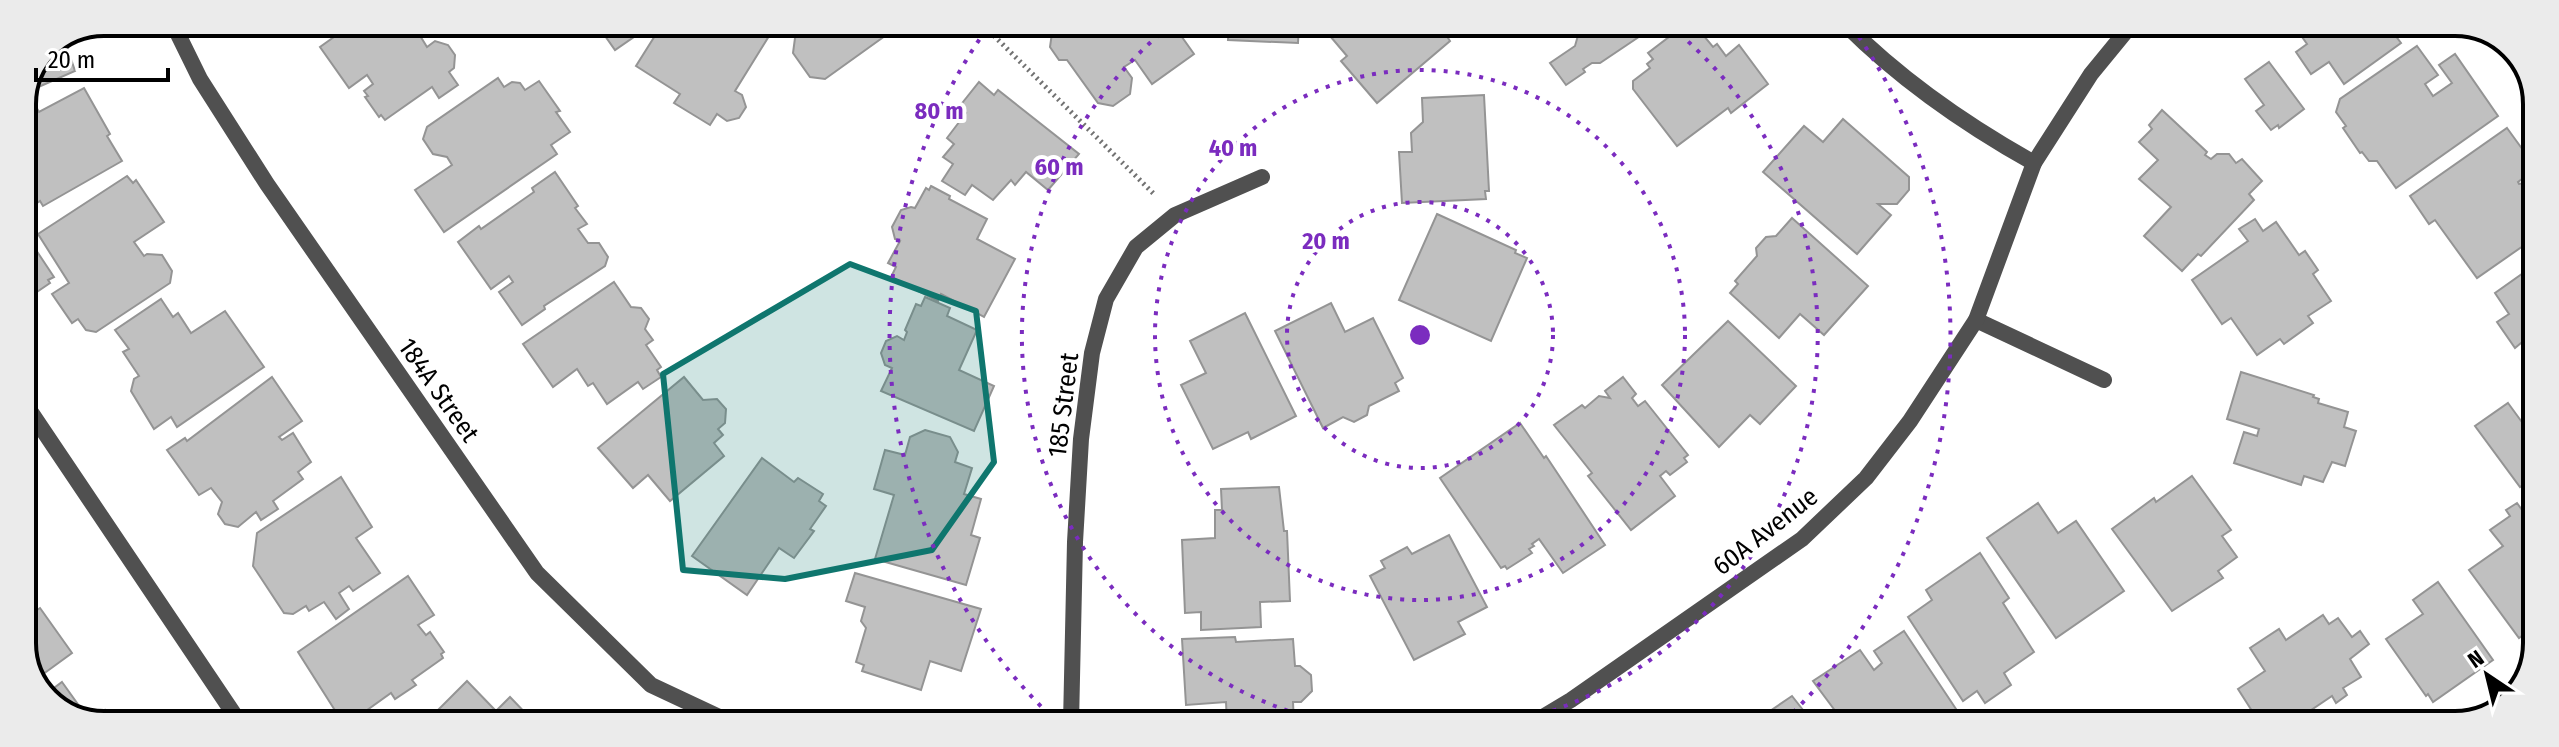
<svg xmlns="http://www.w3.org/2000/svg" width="2559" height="747" font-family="'Fira Sans Condensed',sans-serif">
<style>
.building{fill:#c0c0c0;stroke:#949494;stroke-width:2}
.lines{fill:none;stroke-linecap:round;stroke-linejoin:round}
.path{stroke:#727272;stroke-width:5;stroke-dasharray:2 4;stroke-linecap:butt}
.lane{stroke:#505050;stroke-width:16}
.street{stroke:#505050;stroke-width:16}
.marked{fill:#0f766e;fill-opacity:0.2;stroke:#0f766e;stroke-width:6;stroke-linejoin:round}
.ring{fill:none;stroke:#7b2cbf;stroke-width:4;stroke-dasharray:4 8}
.labels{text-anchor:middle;stroke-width:8;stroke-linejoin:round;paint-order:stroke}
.street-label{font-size:26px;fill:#000;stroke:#fff}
.rim{fill:none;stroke:#000;stroke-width:4}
.centre{fill:#7b2cbf;stroke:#fff;stroke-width:4}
.ring-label{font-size:24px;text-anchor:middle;font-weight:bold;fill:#7b2cbf;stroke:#fff;stroke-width:8;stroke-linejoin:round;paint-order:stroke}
</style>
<rect width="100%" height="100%" fill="#fff"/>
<!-- building -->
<g class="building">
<path d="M355 22H426L429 27 419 34 427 47 435 41 448 45 455 55 454 68 449 72 458 85 439 98 432 87 385 120 381 115 379 117 365 97 368 96 364 91 373 84 367 75 349 88 320 47Z"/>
<path d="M567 23H586L574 32Z"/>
<path d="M596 23H638L644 30 615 50Z"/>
<path d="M663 23H765L769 36 735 91 742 95 746 107 739 118 727 121 717 114 710 125 674 103 680 94 636 66Z"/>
<path d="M799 23H903L825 79 810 77 793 53 795 38 804 30Z"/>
<path d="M1045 23H1183L1177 30 1194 54 1152 84 1135 60 1124 67 1132 78 1130 94 1113 106 1098 103 1067 60H1059L1050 47 1052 33Z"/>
<path d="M1229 23H1299L1298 43 1228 40Z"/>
<path d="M1319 23 1451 24 1457 31 1448 38 1450 41 1377 103 1341 61 1347 56Z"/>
<path d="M1573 24H1658L1600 63H1592L1583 69 1585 72 1566 85 1550 63 1575 46 1579 32Z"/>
<path d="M1686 24H1694L1713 47 1717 44 1726 56 1739 45 1768 84 1731 113 1728 108 1677 146 1633 89V81L1650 68 1647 64 1653 59 1648 53Z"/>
<path d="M2293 24 2409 25 2395 35 2401 43 2344 84 2329 62 2311 74 2296 52 2307 44Z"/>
<path d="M64 38 75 71 27 92 46 46Z"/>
<path d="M2417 46 2438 75 2425 84 2433 96 2452 83 2439 65 2455 54 2498 116 2396 188 2377 161H2369L2362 152 2360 153 2343 128 2346 126 2336 112 2340 99Z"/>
<path d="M2269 62 2304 109 2279 128 2278 125 2271 130 2256 111 2264 105 2245 79Z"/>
<path d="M498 78 504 87 512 82 520 83 525 90 539 81 560 111 556 112 570 132 551 145 557 154 444 232 415 190 452 165 447 157 433 154 423 139 427 127Z"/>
<path d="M979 82 994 95 998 90 1079 154 1048 190 1026 172 1015 185 1011 180 993 200 972 185 965 195 942 181 953 164 943 157 954 144 947 138 966 113 959 107Z"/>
<path d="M84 88 110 134 107 136 122 161 43 206 40 201 28 209 22 200V189L31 183 22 166V103L31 98 39 112Z"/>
<path d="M1484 95 1489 191H1485L1486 199 1402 203 1399 152H1412L1411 133 1423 122 1422 98Z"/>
<path d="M2162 110 2207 152 2205 155 2211 159 2217 154H2229L2236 163 2242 159 2262 181 2249 194 2254 200 2201 256 2198 254 2182 271 2144 236 2171 207 2139 179 2158 160 2139 142 2152 129 2149 125Z"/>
<path d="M1843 119 1909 177V190L1897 204H1878L1891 215 1857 254 1763 172 1804 126 1823 142Z"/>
<path d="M2507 128 2536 168 2518 182 2519 184 2531 182 2536 184V220L2529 225 2536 237 2477 278 2435 220 2429 224 2410 196Z"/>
<path d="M555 172 578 206 575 208 587 224 578 229 588 243H599L608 257 605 266 544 306 545 309 522 325 499 292 513 282 509 276 491 289 458 242 479 226 481 229 534 192 532 188Z"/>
<path d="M127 176 133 183 136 180 164 222 134 242 144 256 147 254 162 255 172 271 170 283 96 332 86 330 78 319 72 323 52 294 69 283 38 234Z"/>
<path d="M931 186 950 196 949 199 987 219 977 239 1015 259 984 317 941 294 938 301 891 277 896 267 888 263 900 241 895 239 892 227 901 210 911 207 915 208 926 188 929 190Z"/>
<path d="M1437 214 1516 250 1515 253 1527 258 1491 341 1399 300Z"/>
<path d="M1792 218 1868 286 1824 335 1800 314 1779 338 1730 293 1738 284 1735 281 1757 256 1756 248 1766 237 1776 236Z"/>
<path d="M2255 219 2263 231 2276 222 2299 255 2305 251 2318 270 2313 274 2331 301 2308 316 2313 323 2284 344 2280 339 2257 355 2231 318 2222 324 2192 280 2248 241 2239 229Z"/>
<path d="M26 244 30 249 34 247 54 277 48 280 50 283 22 302V246Z"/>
<path d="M2536 264V365L2521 343 2515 348 2497 322 2509 314 2495 293Z"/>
<path d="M614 282 631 307 641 308 649 319 645 329 653 340 646 345 661 367 657 370 661 377 643 389 638 382 607 404 593 383 588 386 577 369 553 387 523 344Z"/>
<path d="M925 297 950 308 947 316 977 330 959 370 994 386 974 431 881 391 892 368 885 365 881 353 886 341 897 336 904 340 907 332 905 330 916 304 921 306Z"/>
<path d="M161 299 173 317 178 313 191 333 225 311 264 367 177 427 171 417 154 429 131 391 134 379 139 376 123 352 129 349 115 330Z"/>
<path d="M1331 303 1345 332 1373 318 1403 378 1395 383 1399 391 1369 406 1367 415 1354 422 1343 417 1323 428 1275 331Z"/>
<path d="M1245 313 1296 416 1251 439 1248 432 1213 449 1181 385 1206 373 1190 341Z"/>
<path d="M1728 321 1796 386 1760 424 1750 415 1719 447 1662 385Z"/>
<path d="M2241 372 2314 395 2313 397 2319 399 2318 403 2348 412 2344 427 2356 431 2345 466 2332 462 2323 482 2304 476 2301 485 2234 463 2244 432 2257 436 2259 429 2227 419Z"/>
<path d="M272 377 302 421 279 437 282 440 293 433 311 462 298 472 303 479 273 501 278 509 261 520 256 512 238 527 225 524 218 514 222 502 211 488 199 495 167 450 185 438 187 441Z"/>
<path d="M684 377 703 400 717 399 726 409 725 423 718 429 723 435 714 443 724 456 670 501 648 475 633 488 598 448Z"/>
<path d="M1623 377 1636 394 1632 398 1638 406 1645 401 1688 455 1684 458 1687 462 1670 475 1666 471 1660 476 1675 496 1631 530 1588 476 1592 473 1554 425 1582 405 1585 408 1599 396 1610 398 1605 391Z"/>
<path d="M2508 403 2535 440V476L2520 487 2475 426Z"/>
<path d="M1520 423 1544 458 1546 456 1605 545 1563 573 1539 539 1532 544 1534 546 1529 549 1532 553 1507 569 1505 566 1501 568 1440 478Z"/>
<path d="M925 430 950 437 958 452 955 462 972 468 964 494 981 499 971 535 980 538 966 585 875 559 894 495 874 489 885 450 905 455 910 437Z"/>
<path d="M762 458 794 482 798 478 823 494 819 501 826 506 810 529 814 531 794 558 779 548 747 595 692 556Z"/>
<path d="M2192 476 2231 530 2222 536 2237 557 2218 571 2223 578 2172 611 2112 529 2154 498 2156 502Z"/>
<path d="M341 477 372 527 356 538 380 573 353 591 349 586 339 593 349 609 336 619 324 602 309 611 306 606 293 614 284 613 253 566 257 533Z"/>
<path d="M1279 487 1284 531H1287L1290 601 1260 602 1261 627 1201 630V612L1185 613 1182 540 1215 538V510H1222L1221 489Z"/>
<path d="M2038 503 2058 533 2076 521 2124 591 2056 638 1987 538Z"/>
<path d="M2517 503 2535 528 2534 627 2519 638 2469 570 2503 546 2490 530 2510 516 2506 510Z"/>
<path d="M1449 535 1487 607 1458 622 1465 634 1414 660 1370 576 1385 568 1381 561 1407 547 1412 554Z"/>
<path d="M1980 553 2009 598 2003 603 2034 652 2004 673 2011 685 1985 703 1977 691 1963 701 1908 617 1932 600 1926 590Z"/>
<path d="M855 573 981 609 961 671 930 661 921 690 862 671 864 665 856 662 866 628 861 621 865 607 846 601Z"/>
<path d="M408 576 434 615 418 625 426 635 430 632 444 652 441 654 443 658 412 680 416 685 395 699 391 693 349 723H343L298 652Z"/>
<path d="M2438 582 2493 660 2433 702 2428 694 2426 696 2386 639 2423 614 2413 600Z"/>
<path d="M40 608 72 653 35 680 22 649V620Z"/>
<path d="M2323 615 2329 624 2338 618 2352 637 2360 631 2369 644 2350 659 2361 677 2343 688 2347 695 2336 703 2332 696 2289 725H2261L2238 689 2265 671 2250 648 2279 629 2286 640Z"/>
<path d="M1904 631 1962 718 1954 724H1845L1813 681 1860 650 1874 670 1882 663 1874 651Z"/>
<path d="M1235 637 1236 642 1293 639 1295 666H1300L1311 675 1312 691 1301 702H1293L1294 724H1227L1226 702 1186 705 1182 639Z"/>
<path d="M467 681 496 711 510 697 535 723H425Z"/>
<path d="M62 682 90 721 105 710 114 722H83L42 697Z"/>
<path d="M1792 696 1814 724H1751Z"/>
</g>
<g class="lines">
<!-- path -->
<path class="path" d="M981 23 1154 194"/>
<!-- lane -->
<path class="lane" d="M22 399 240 723"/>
<!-- street -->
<g class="street">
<path d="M172 22 200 79 267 184 537 573 651 685 732 723"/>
<path d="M1845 24C1900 79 1966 125 2034 163"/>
<path d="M1976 320 2104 380"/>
<path d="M1071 723 1075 542 1081 439 1092 353 1106 299 1136 247 1175 215 1262 177"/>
<path d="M1531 724 1571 700 1802 539 1866 478 1910 421 1976 320 2034 163 2091 74 2132 24"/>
</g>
</g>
<!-- marked area -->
<path class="marked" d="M850 264 976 311 994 462 932 550 785 579 683 570 663 374Z"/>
<!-- distance rings -->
<g class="ring">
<circle cx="1420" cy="335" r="133"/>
<circle cx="1420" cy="335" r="265"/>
<path d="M1334 724A398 398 0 0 1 1172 24M1670 26A398 398 0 0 1 1506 724"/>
<path d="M1058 723A531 531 0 0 1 988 27M1852 27A531 531 0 0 1 1782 723"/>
</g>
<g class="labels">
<!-- street labels -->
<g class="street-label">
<text transform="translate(439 390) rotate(55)" y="9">184A Street</text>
<text transform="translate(1063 405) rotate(-83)" y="9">185 Street</text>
<text transform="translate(1765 531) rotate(-38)" y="9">60A Avenue</text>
</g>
</g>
<!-- crop -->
<path d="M0 0H2559V747H0ZM104 36H2455A68 68 0 0 1 2523 104V643A68 68 0 0 1 2455 711H104A68 68 0 0 1 36 643V104A68 68 0 0 1 104 36Z" fill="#ebebeb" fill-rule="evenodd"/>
<path class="rim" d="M104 36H2455A68 68 0 0 1 2523 104V643A68 68 0 0 1 2455 711H104A68 68 0 0 1 36 643V104A68 68 0 0 1 104 36Z"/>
<circle cx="1420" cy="335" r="12" class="centre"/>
<g class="ring-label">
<text x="939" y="119">80 m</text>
<text x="1233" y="156">40 m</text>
<text x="1059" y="175">60 m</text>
<text x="1326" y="249">20 m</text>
</g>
<!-- north arrow -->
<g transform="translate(2487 675) rotate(325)" stroke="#ffffff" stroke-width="6" paint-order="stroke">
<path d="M0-6L14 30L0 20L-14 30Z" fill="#000000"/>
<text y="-12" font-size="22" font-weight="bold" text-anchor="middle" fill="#000000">N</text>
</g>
<!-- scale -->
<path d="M36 68v12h132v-12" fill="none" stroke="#000000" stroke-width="4"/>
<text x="48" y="68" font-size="24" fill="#000000" stroke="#ffffff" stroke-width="6" paint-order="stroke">20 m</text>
</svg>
